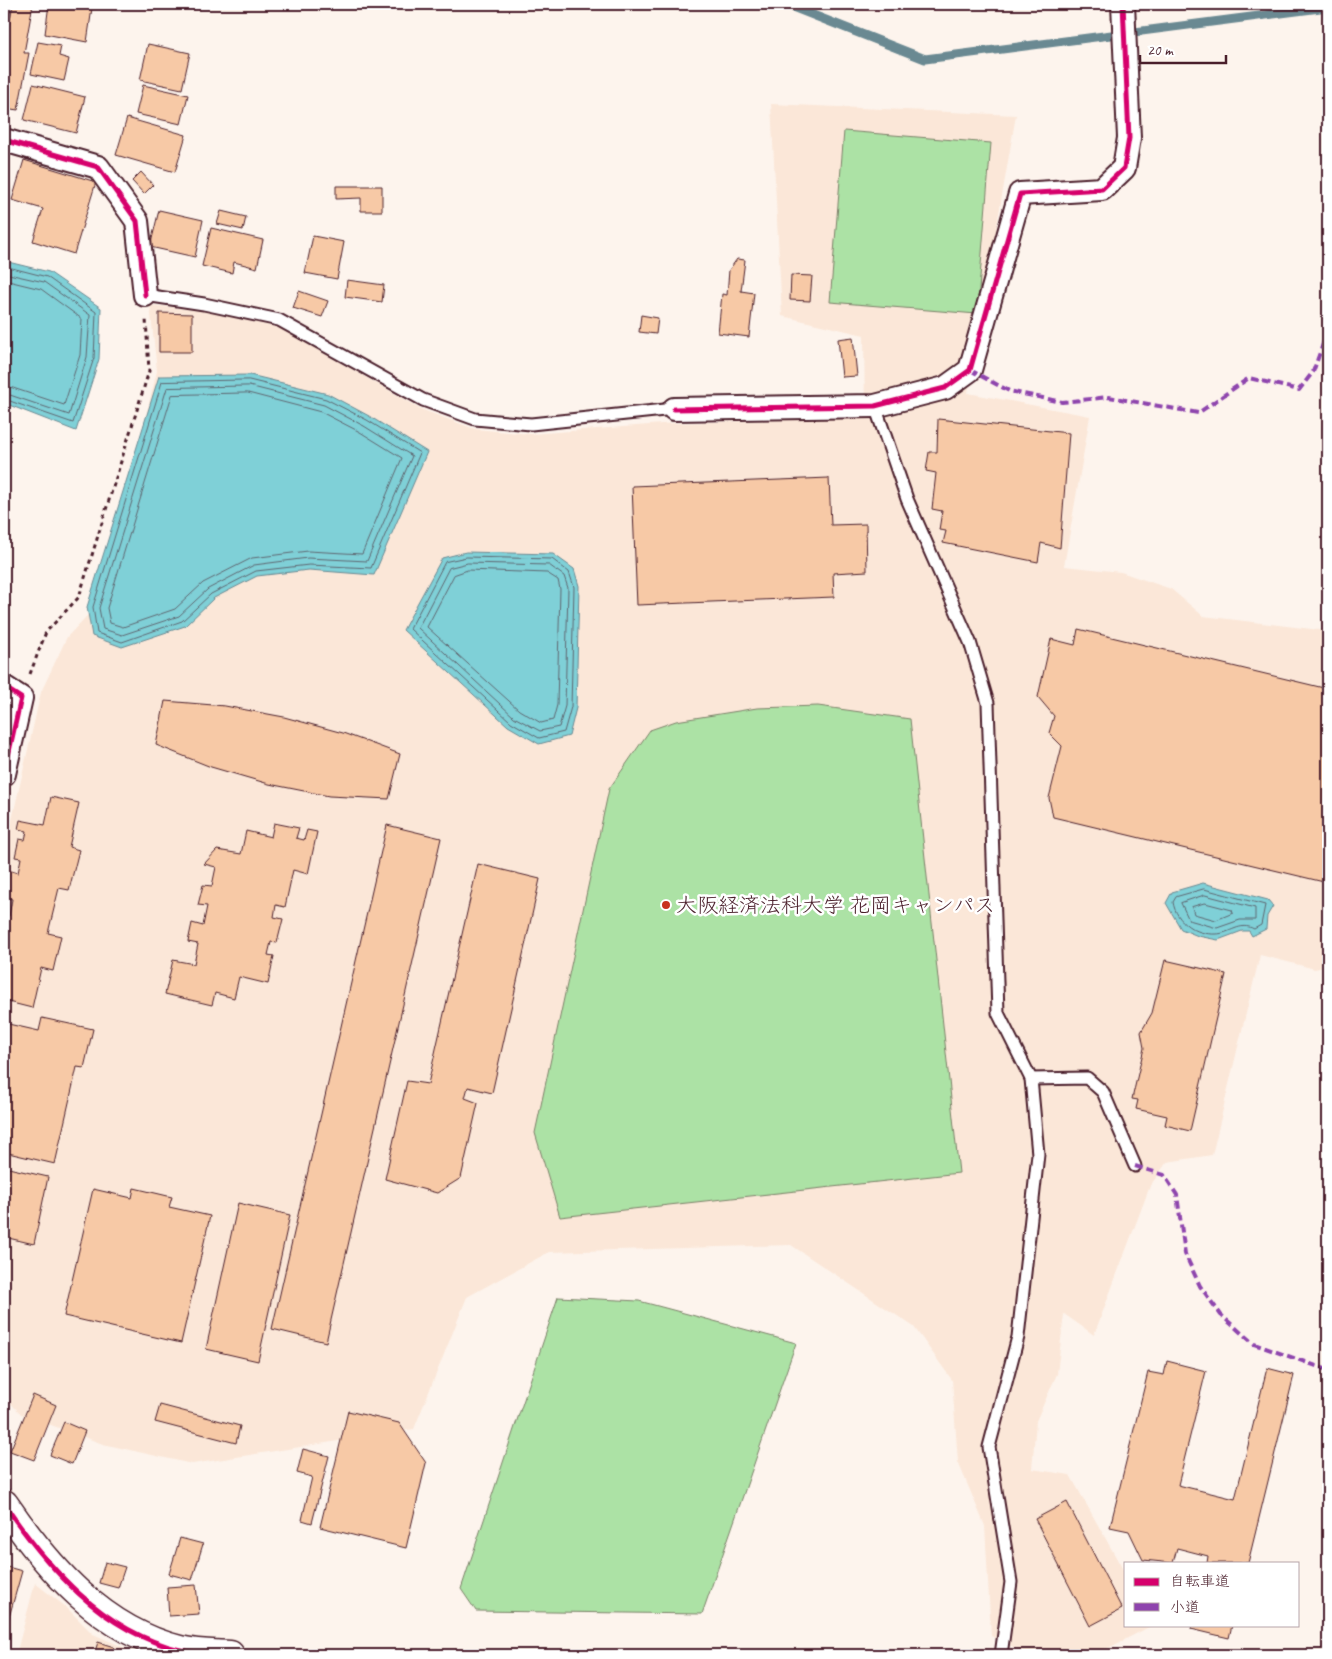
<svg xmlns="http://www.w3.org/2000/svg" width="1332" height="1659" font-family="Caveat,'Klee One',sans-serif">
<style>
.built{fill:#fbe7d8}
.green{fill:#ace2a5;stroke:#7b8068}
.water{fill:#7fd0d7;stroke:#6a8992}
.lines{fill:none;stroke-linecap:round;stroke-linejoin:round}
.shore{stroke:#5f6670;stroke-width:1}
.stream{stroke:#6a8992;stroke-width:9}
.building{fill:#f7c9a6;stroke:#4a1f2b}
.lane-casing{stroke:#4a1f2b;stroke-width:15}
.street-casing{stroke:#4a1f2b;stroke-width:26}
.secondary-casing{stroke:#4a1f2b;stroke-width:31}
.path{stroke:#4a1f2b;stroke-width:3;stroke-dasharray:4 4;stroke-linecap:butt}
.lane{stroke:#fff;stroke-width:11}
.street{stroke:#fff;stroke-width:22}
.secondary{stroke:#fff;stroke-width:28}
.quiet{stroke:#8e44ad;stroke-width:4;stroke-dasharray:8 4;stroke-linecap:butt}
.cycleway-casing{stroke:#fff;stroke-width:8}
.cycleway{stroke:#d6006c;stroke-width:5}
.poi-dot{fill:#c8321e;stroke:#fff;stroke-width:2}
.labels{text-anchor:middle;stroke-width:5;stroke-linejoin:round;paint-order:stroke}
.poi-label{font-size:21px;fill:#4a1f2b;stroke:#fff;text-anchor:start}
</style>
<rect width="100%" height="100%" fill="#fdf4ed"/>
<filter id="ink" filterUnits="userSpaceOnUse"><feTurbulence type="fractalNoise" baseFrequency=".02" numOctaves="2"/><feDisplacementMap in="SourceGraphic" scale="10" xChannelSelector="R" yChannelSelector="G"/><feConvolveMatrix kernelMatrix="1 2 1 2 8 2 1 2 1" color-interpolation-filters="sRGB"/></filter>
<g filter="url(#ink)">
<!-- built -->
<g class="built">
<path d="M771 104 1016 115 968 393 1090 416 1064 566 1121 572 1171 589 1203 616 1328 631V966L1315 969 1260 955 1212 1155 1167 1162 1150 1186 1094 1335 1064 1314 1057 1374 1036 1421 1032 1469 1070 1475 1126 1575V1625H1153L1095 1655H1029L991 1636 985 1526 958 1462 952 1380 914 1327 791 1245 549 1252 467 1297 414 1429 192 1464 103 1444 21 1414 4 1396V855L41 692 67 637 100 602 157 371 150 305 205 311 280 328 423 410 475 429 531 434 675 423 865 418 864 335 782 316Z"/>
<path d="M35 1583 66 1607 93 1634 141 1655H16Z"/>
</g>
<!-- green -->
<g class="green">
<path d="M844 131 991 143 977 314 830 302Z"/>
<path d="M818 706 910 719 959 1173 560 1217 535 1133 609 789 650 730 676 721 757 708Z"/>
<path d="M558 1297 639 1301 796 1343 702 1614 476 1611 461 1589Z"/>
</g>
<!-- water -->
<g class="water">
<path d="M4 261 49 272 101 308 99 359 76 431 4 403Z"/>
<path d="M250 375 328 394 369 416 427 452 374 575 309 570 257 576 214 598 185 626 122 647 92 636 87 607 159 376Z"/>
<path d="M466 552 553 554 574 569 579 586 576 708 569 736 539 744 508 726 403 630 442 558Z"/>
<path d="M1203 883 1268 900 1273 906 1267 916 1266 929 1252 936 1249 931H1242L1218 940 1198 936 1181 929 1166 903 1172 892Z"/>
</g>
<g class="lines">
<!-- shore -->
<g class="shore">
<path d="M4 266 47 277 96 312 94 358 73 423 4 399"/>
<path d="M4 273 44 282 90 315 87 357 69 415 4 393"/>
<path d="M4 280 41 289 82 319 80 355 64 405 4 385"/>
<path d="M249 380 326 399 367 420 420 453 371 568 309 565 256 571 211 594 182 621 122 642 97 633 93 607 162 382Z"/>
<path d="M249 386 324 405 364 426 412 456 367 561 308 558 254 565 208 589 179 616 122 635 103 629 99 608 167 388Z"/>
<path d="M248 393 321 412 360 432 402 458 362 554 308 551 252 558 203 583 175 609 123 627 110 623 107 608 172 395Z"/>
<path d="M467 557 552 559 569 572 574 587 571 707 564 732 539 738 511 722 410 629 445 562Z"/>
<path d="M468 563 549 565 564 576 568 588 565 706 559 727 540 731 514 717 418 628 449 568Z"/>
<path d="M468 570 547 573 558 580 560 589 557 705 553 720 541 723 519 710 427 627 454 575Z"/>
<path d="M1204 889 1265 905 1261 925 1254 929C1240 921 1230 934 1216 934 1196 935 1176 922 1173 902L1176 897Z"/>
<path d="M1205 895 1255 908V920H1240L1217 928 1189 920 1181 903Z"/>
<path d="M1205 903 1232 910 1233 913 1216 920 1194 914 1192 907Z"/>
</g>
<!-- stream -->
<path class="stream" d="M785 4 925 59 1328 7"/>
</g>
<!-- building -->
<g class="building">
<path d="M13 4H33L24 53H29L18 110 4 108V49Z"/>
<path d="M49 4H67L92 8 87 42 45 34Z"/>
<path d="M38 42 61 46 59 56 69 59 64 81 31 74Z"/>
<path d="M148 44 190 53 182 89 140 80Z"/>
<path d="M33 84 85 97 76 133 24 120Z"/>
<path d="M143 85 188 95 181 124 136 114Z"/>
<path d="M127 118 186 135 175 172 116 155Z"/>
<path d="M24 160 96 182 74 254 33 241 43 209 12 200Z"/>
<path d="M141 172 153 185 144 194 132 181Z"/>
<path d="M336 186H382V211H361V198L336 199Z"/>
<path d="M159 210 203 220 195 257 150 247Z"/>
<path d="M221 211 246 217 243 230 217 224Z"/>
<path d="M211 228 263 240 257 268 234 262 232 273 202 266Z"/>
<path d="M313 236 344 242 337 279 305 273Z"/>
<path d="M737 259 745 260 741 291 754 293 749 337 718 333 722 294 727 295 729 270Z"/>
<path d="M791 275 812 276 810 301 790 300Z"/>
<path d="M347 280 384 285 382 302 345 297Z"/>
<path d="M299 291 328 301 322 317 293 308Z"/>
<path d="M159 313 192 314V352H159Z"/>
<path d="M641 315 658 318 656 334 639 332Z"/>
<path d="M853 337 857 376 842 377 838 339Z"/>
<path d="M938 419 1069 433 1060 548 1041 543 1038 562 943 543 946 531 939 530 942 511 932 509 936 473 926 471 929 452H937Z"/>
<path d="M829 478 831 525 866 524 867 571 833 573 834 597 637 605 632 486Z"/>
<path d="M1078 629 1328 689V883L1053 817 1049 798 1062 746 1049 733 1054 716 1038 697 1051 639 1075 645Z"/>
<path d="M165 701 225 706 284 717 343 733 400 754 389 799 329 796 269 784 211 767 156 745Z"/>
<path d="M51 797 79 803 69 847 79 850 69 890 59 888 48 933 61 936 53 971 41 968 32 1008 4 1001V914L9 916 12 899 4 897V888L8 870 18 873 21 858 15 857 19 839 25 840 27 831 18 829 20 820 45 825Z"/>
<path d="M274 823 299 828 296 838 304 840 307 830 317 832 308 874 293 870 285 907 276 905 274 917 283 919 277 943 271 942 268 955 274 956 268 984 239 977 234 998 215 993 212 1005 165 994 173 960 194 964 198 944 188 942 192 923 203 926 207 906 198 905 203 885 212 886 216 867 204 864 217 850 241 854 246 831 271 837Z"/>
<path d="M387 825 441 838 326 1342 272 1329Z"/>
<path d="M478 864 540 879 492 1093 468 1087 465 1098 478 1103 461 1178 437 1193 385 1179 407 1081 428 1084Z"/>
<path d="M1165 960 1226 974 1190 1131 1165 1125 1167 1116 1136 1109 1138 1100 1132 1099 1144 1048 1141 1032 1152 1013Z"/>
<path d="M42 1018 93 1029 84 1068 77 1067 55 1164 4 1152V1023L39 1031Z"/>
<path d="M4 1167 48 1177 34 1244 4 1237Z"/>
<path d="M134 1188 172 1197 169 1207 210 1216 181 1343 64 1316 93 1189 132 1198Z"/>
<path d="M238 1203 290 1215 258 1361 206 1349Z"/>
<path d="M1167 1361 1206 1371 1178 1485 1235 1499 1267 1368 1294 1375 1248 1563H1207L1208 1556 1177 1548 1173 1563 1143 1560 1129 1531 1110 1527 1148 1372 1164 1375Z"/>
<path d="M33 1395 56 1405 34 1460 10 1451Z"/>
<path d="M160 1405 240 1426 236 1443 155 1422Z"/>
<path d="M348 1411 399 1423 426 1463 406 1548 320 1527Z"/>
<path d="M64 1422 85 1431 72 1464 50 1455Z"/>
<path d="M303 1449 329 1456 312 1523 302 1520 312 1477 297 1473Z"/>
<path d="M1067 1502 1122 1609 1090 1626 1035 1519Z"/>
<path d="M180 1538 203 1544 192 1580 169 1574Z"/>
<path d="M105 1562 125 1567 118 1588 99 1583Z"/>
<path d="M4 1566 22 1571 4 1635Z"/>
<path d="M196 1585 199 1614 169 1616 167 1587Z"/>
<path d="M1192 1625H1232L1229 1638 1191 1629Z"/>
<path d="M98 1642 114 1647 111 1655H113H94Z"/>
</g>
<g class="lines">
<defs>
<g id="lane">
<path d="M145 295 204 304 279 320 423 400 475 419 531 424 674 409"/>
<path d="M875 406 907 499 970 642 988 703 998 1013 1031 1079 1038 1154 1018 1337 989 1447 1011 1582 1001 1655"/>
<path d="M1031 1079 1087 1078 1103 1092 1135 1166"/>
</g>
<g id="street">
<path d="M4 140 98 167 137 221 145 295"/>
<path d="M674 409 875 406 945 388 970 370 1020 194 1102 189 1124 168 1129 138 1123 4"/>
<path d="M4 687 21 698 4 774"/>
</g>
<path id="secondary" d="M4 1504C48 1568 102 1631 180 1650 196 1654 214 1654 230 1655"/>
</defs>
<!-- lane casing -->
<use href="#lane" class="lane-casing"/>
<!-- street casing -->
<use href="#street" class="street-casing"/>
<!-- secondary casing -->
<use href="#secondary" class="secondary-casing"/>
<!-- path -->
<path class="path" d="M30 674 46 632 79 597 149 371 146 319"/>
<!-- lane -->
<use href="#lane" class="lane"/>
<!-- street -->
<use href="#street" class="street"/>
<!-- secondary -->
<use href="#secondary" class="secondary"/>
<!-- quiet -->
<g class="quiet">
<path d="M970 370 1009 391 1062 402 1109 397 1198 413 1249 378 1299 390 1313 372 1328 330"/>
<path d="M1135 1166 1164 1175 1177 1195 1185 1254 1200 1286 1221 1315 1254 1344 1328 1370"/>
</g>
<defs>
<g id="cycleway">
<path d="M4 140 98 167 137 221 145 295"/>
<path d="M674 409 875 406 945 388 970 370 1020 194 1102 189 1124 168 1129 138 1123 4"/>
<path d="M4 687 21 698 4 774"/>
<path d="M4 1504C48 1568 102 1631 180 1650 196 1654 214 1654 230 1655"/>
</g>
</defs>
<!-- cycleway casing -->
<use href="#cycleway" class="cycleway-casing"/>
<!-- cycleway -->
<use href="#cycleway" class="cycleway"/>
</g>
</g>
<!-- markers -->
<circle class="poi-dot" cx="666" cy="905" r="5"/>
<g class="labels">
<!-- poi labels -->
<g class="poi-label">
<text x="676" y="912">大阪経済法科大学 花岡キャンパス</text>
</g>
</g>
<!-- margin -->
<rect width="1332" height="1659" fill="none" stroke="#fff" stroke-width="20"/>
<rect x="10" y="10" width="1312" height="1639" fill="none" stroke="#4a1f2b" stroke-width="2" filter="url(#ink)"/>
<!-- legend -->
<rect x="1124" y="1562" width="175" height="65" fill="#ffffff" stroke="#b7a5aa"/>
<rect x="1134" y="1578" width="25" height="8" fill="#d6006c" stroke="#b7a5aa"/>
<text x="1170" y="1586" font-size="15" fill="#4a1f2b">自転車道</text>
<rect x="1134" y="1603" width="25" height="8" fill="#8e44ad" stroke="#b7a5aa"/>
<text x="1170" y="1612" font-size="15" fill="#4a1f2b">小道</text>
<!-- scale -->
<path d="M1140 55v8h86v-8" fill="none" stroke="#4a1f2b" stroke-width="2.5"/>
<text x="1147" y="55" font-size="15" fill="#4a1f2b" stroke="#ffffff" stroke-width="4" paint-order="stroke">20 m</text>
</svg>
